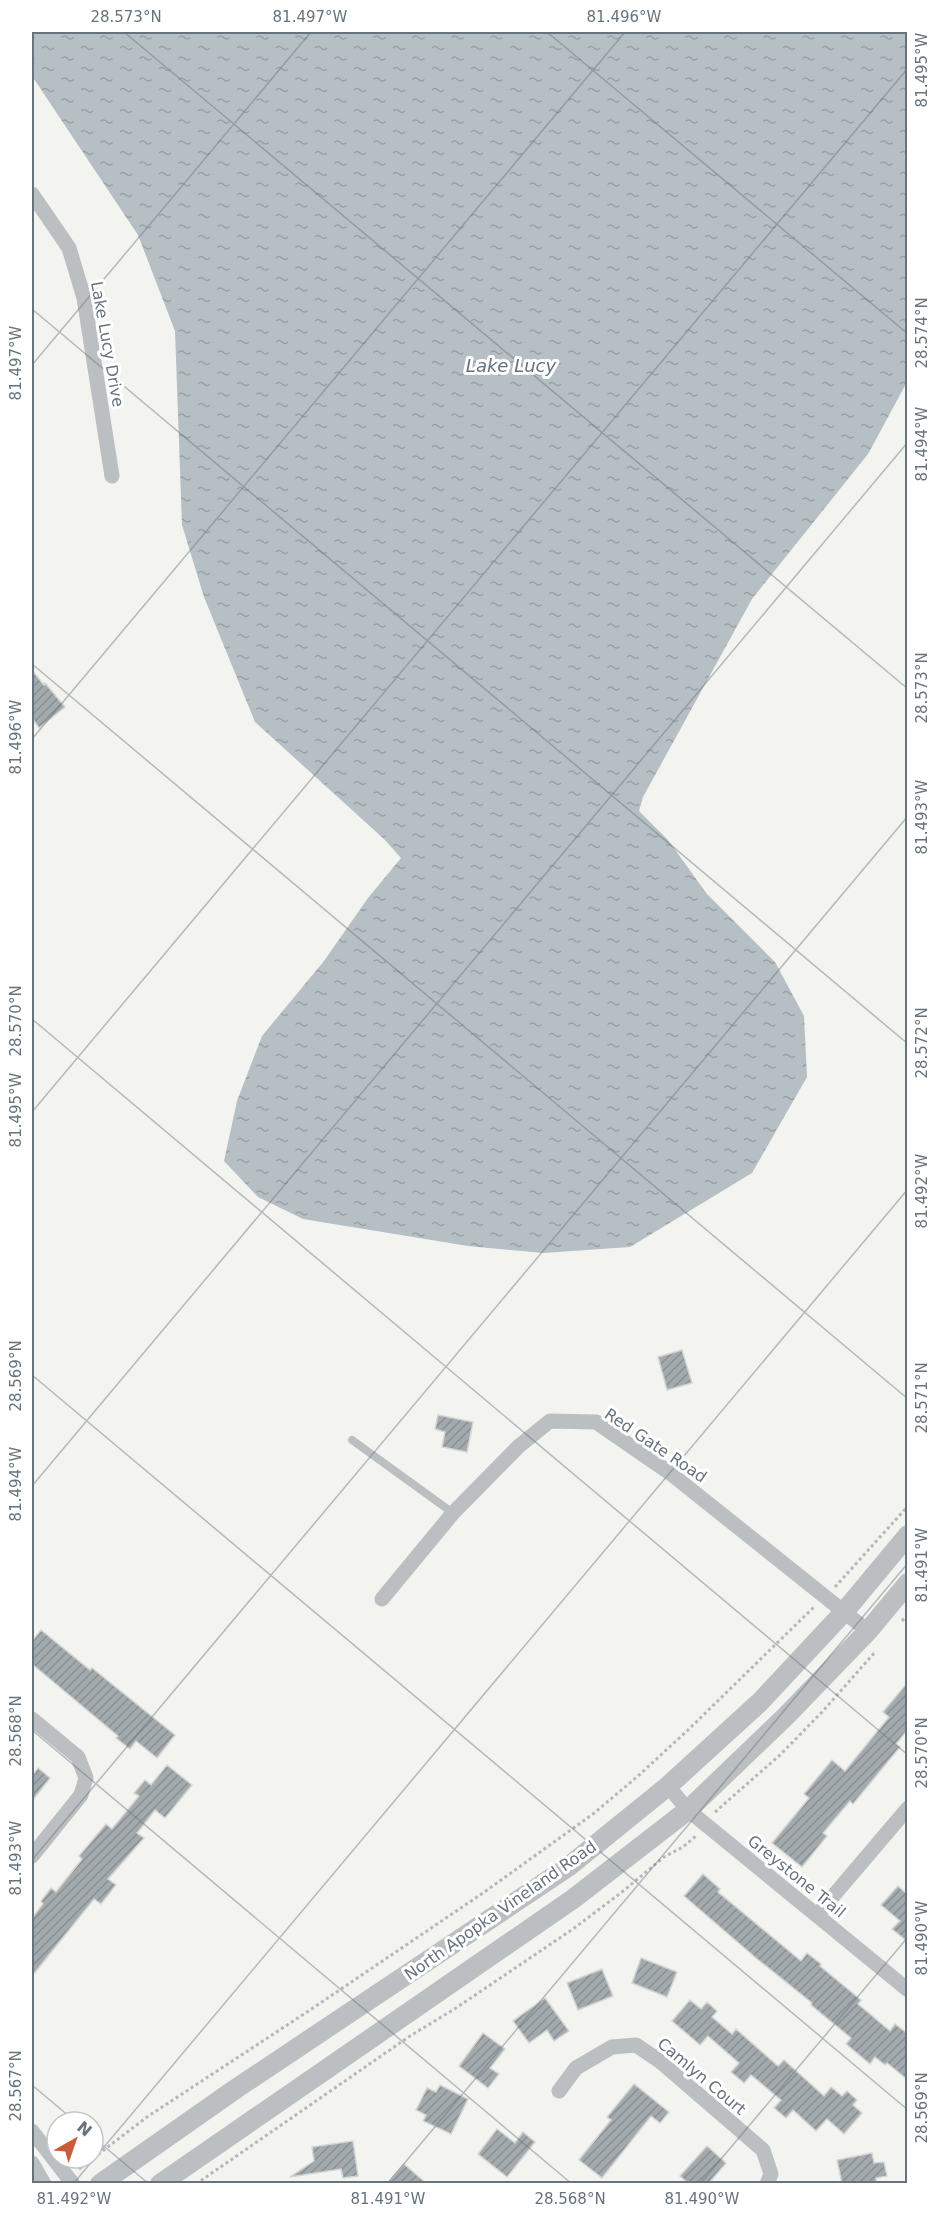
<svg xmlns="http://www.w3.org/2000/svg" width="939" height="2215" font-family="'DejaVu Sans',sans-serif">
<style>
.water{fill:url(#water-ripples)}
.building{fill:url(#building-hatch);stroke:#d5d5d3;stroke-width:1.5}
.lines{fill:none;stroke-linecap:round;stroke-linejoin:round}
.path{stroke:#b5b8ba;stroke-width:3;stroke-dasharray:3 3;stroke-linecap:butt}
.service{stroke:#bbbfc1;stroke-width:8}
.minor{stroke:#bbbfc1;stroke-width:15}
.tertiary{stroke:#bbbfc1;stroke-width:20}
.ticks{fill:none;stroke:#66737d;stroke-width:1.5;stroke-opacity:0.45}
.labels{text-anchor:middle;stroke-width:6;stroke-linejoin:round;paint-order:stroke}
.street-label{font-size:16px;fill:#66737d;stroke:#fff}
.water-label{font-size:18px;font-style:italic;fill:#62737b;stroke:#fff}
.neatline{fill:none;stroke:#66737d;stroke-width:2}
.ticks-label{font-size:15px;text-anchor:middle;fill:#66737d}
</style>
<defs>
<pattern id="water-ripples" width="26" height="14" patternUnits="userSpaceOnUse" patternTransform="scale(1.5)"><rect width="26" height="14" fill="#b6bfc3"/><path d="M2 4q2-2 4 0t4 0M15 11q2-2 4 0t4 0" fill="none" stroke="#98a0a4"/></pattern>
<pattern id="building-hatch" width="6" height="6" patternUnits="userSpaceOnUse" patternTransform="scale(1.5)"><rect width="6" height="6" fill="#a3aaae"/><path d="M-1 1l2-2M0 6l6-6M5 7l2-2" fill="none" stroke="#898f93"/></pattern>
</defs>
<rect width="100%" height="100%" fill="#f3f3f0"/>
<!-- water -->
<path class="water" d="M32 32H907V382L868 454 752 599 643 797 639 811 668 840 707 894 775 962 804 1016 807 1077 752 1173 630 1247 543 1253 468 1246 303 1219 258 1197 224 1161 237 1101 262 1036 324 961 368 898 401 858 384 839 255 722 204 597 182 525 175 331 138 235 32 76Z"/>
<!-- building -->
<g class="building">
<path d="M32 670 44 685 45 683 65 707 39 728 32 718Z"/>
<path d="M682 1350 692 1383 667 1390 658 1357Z"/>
<path d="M438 1415 473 1422 467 1452 442 1447 445 1432 435 1429Z"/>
<path d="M41 1630 90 1670 92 1668 175 1735 157 1758 136 1741 130 1749 116 1738 118 1736 32 1664V1641Z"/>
<path d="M908 1682V1729L896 1744 900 1747 853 1804 850 1801 823 1833 827 1836 802 1867 772 1843 809 1798 804 1794 832 1760 845 1771 889 1717 883 1712Z"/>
<path d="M167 1765 192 1785 165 1818 155 1810 137 1833 144 1838 108 1879 116 1885 101 1904 94 1899 32 1976V1918L43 1904 41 1901 51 1888 56 1892 82 1859 79 1856 106 1824 112 1829 139 1796 134 1793 145 1780 151 1785Z"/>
<path d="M38 1768 50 1778 32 1801V1776Z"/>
<path d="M703 1874 720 1889 718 1892 801 1961 807 1953 821 1964 820 1966 861 2000 858 2004 890 2031 895 2024 908 2034V2080L887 2063 885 2065 875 2057 870 2064 846 2044 851 2038 811 2005 812 2003 756 1958 684 1896Z"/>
<path d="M898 1886 908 1895V1942L892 1929 900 1921 881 1905Z"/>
<path d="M641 1958 677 1972 667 1997 632 1983Z"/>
<path d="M602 1969 613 1996 578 2010 567 1983Z"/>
<path d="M545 1998 569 2031 554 2041 547 2030 529 2043 513 2021Z"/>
<path d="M690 2000 701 2009 707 2002 717 2011 712 2017 732 2034 736 2029 778 2066 784 2060 824 2096 831 2087 842 2096 847 2091 857 2100 853 2105 862 2113 844 2134 827 2119 816 2131 793 2110 786 2118 774 2108 781 2100 751 2075 744 2083 731 2072 739 2063 708 2036 700 2045 672 2021Z"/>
<path d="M483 2033 505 2049 490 2068 499 2074 488 2088 459 2066Z"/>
<path d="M634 2084 669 2112 660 2123 651 2116 602 2178 579 2160 611 2120 607 2117Z"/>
<path d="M440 2085 468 2099 451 2134 423 2121 426 2115 416 2110 427 2088 436 2092Z"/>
<path d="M497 2129 515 2143 523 2132 535 2142 507 2177 478 2154Z"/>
<path d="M353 2141 358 2176 343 2178 341 2169 290 2177 314 2161 312 2147Z"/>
<path d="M707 2146 726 2163 708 2184H689L680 2176Z"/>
<path d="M872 2153 874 2163 884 2162 887 2176 876 2178 877 2184H842L837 2160Z"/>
<path d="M404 2164 427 2184H387Z"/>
</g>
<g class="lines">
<!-- path -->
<g class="path">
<path d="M835 1587 908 1506"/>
<path d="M902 1621 908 1614"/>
<path d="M715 1812 780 1755 822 1712 876 1651"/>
<path d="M79 2169 147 2117 310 2010 483 1893 593 1814 638 1776 688 1730 815 1606"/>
<path d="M196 2184 410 2036 456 2008 573 1929 622 1892 664 1857 683 1847 696 1836"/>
</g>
<!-- service -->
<path class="service" d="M352 1440 453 1513"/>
<!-- minor -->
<g class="minor">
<path d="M32 194 69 248 84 298 112 476"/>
<path d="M382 1599 453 1513 519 1446 550 1421 596 1422 670 1473 868 1631"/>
<path d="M32 1719 78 1757 86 1778 81 1795 32 1856"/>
<path d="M668 1786 688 1810 908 1990"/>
<path d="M817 1915 908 1808"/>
<path d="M559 2091 576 2068 612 2047 636 2045 661 2062 763 2150 771 2174 767 2184"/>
<path d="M32 2131 73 2184"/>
<path d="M32 2163 44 2184"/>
</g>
<!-- tertiary -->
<g class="tertiary">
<path d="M100 2184 237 2088 568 1867 668 1786 760 1702 844 1612 908 1535"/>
<path d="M160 2184 573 1899 688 1810 786 1716 868 1631 908 1583"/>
</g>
</g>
<!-- ticks -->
<path class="ticks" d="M124 32 908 689M547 32 908 334M32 309 908 1044M32 365 311 32M32 664 908 1399M32 739 625 32M32 1019 908 1755M32 1112 908 68M32 1375 908 2110M32 1486 908 442M32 1730 572 2184M32 1860 908 816M32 2085 76 2122M93 2137 149 2184M73 2184 908 1189M387 2184 908 1563M700 2184 908 1937"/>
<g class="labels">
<!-- street labels -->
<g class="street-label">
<text transform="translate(108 344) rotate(80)" y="6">Lake Lucy Drive</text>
<text transform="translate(656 1445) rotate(34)" y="6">Red Gate Road</text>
<text transform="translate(797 1876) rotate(39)" y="6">Greystone Trail</text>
<text transform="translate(500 1910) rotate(-35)" y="6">North Apopka Vineland Road</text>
<text transform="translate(702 2076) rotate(40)" y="6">Camlyn Court</text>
</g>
<!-- water labels -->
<g class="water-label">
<text x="511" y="372">Lake Lucy</text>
</g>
</g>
<!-- border -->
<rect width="939" height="2215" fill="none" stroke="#ffffff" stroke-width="66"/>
<!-- north arrow -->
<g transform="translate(75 2140) rotate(40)"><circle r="28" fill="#ffffff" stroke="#c2c7cb" stroke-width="1.5"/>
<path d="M0-4.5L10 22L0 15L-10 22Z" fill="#ca5c39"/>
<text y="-9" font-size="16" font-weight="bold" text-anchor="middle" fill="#66737d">N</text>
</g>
<rect x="33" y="33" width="873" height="2149" class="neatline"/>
<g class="ticks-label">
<text x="126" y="22">28.573°N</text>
<text x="310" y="22">81.497°W</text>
<text x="624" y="22">81.496°W</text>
<text transform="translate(922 70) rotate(-90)" y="5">81.495°W</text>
<text transform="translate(922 333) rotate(-90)" y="5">28.574°N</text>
<text transform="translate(16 363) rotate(-90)" y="5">81.497°W</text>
<text transform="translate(922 444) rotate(-90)" y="5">81.494°W</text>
<text transform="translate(922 688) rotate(-90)" y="5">28.573°N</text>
<text transform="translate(16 737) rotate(-90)" y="5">81.496°W</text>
<text transform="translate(922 817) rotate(-90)" y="5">81.493°W</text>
<text transform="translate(16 1021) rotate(-90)" y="5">28.570°N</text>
<text transform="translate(922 1043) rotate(-90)" y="5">28.572°N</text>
<text transform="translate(16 1110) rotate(-90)" y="5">81.495°W</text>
<text transform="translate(922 1191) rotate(-90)" y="5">81.492°W</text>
<text transform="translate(16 1376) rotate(-90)" y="5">28.569°N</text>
<text transform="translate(922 1398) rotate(-90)" y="5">28.571°N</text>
<text transform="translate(16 1484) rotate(-90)" y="5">81.494°W</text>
<text transform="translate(922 1565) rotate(-90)" y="5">81.491°W</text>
<text transform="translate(16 1731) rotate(-90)" y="5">28.568°N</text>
<text transform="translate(922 1753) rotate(-90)" y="5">28.570°N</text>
<text transform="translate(16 1858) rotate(-90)" y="5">81.493°W</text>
<text transform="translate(922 1938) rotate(-90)" y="5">81.490°W</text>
<text transform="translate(16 2086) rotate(-90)" y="5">28.567°N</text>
<text transform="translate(922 2108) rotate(-90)" y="5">28.569°N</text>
<text x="74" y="2204">81.492°W</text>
<text x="388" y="2204">81.491°W</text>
<text x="570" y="2204">28.568°N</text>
<text x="702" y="2204">81.490°W</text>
</g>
</svg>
